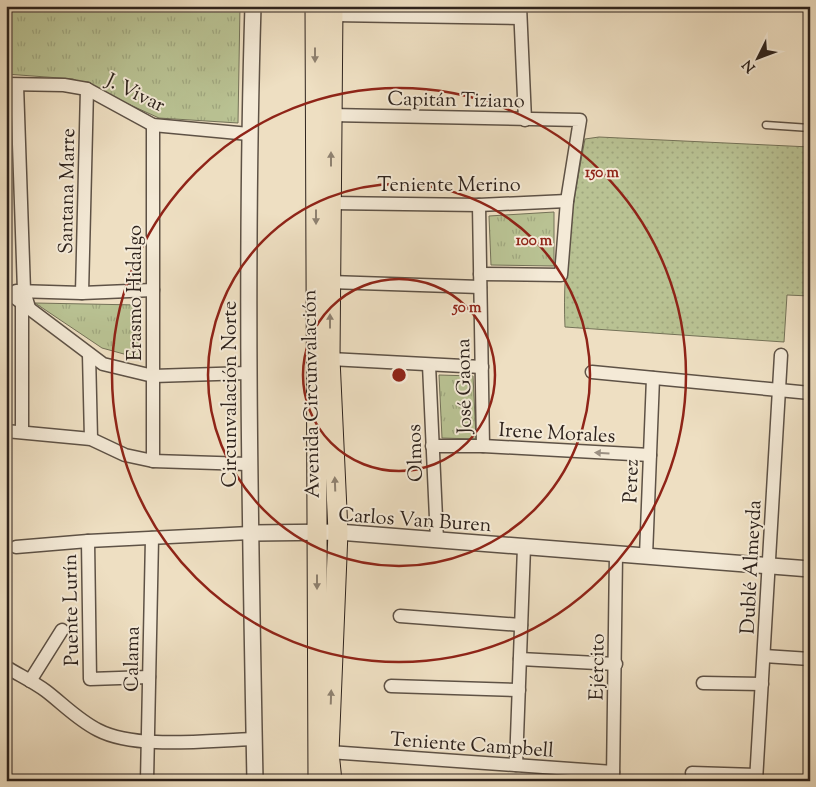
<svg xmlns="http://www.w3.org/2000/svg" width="816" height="787" font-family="'Sorts Mill Goudy',serif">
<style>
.grass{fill:url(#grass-dots);stroke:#747258}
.park{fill:url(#park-tufts);stroke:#747258}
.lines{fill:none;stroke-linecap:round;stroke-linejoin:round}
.service-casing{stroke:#5e5246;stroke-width:9}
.minor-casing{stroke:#5e5246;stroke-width:15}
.tertiary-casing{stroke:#5e5246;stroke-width:18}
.primary-casing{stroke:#2e231d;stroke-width:21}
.service{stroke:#f4ead7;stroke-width:6}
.minor{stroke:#f4ead7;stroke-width:12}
.tertiary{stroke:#f4ead7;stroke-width:15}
.primary{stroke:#eedfc2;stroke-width:19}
.oneway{fill:#8e8170}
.oneway2{fill:#9b9083}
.ring{fill:none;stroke:#8f2418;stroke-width:2.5}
.labels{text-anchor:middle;stroke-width:4;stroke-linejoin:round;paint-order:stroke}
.street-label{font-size:20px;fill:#2e231d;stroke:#f4ead7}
.centre{fill:#8f2418;stroke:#f4ead7;stroke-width:2.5}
.ring-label{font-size:15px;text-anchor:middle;font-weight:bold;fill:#8f2418;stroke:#f4ead7;stroke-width:4;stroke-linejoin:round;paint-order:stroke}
</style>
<defs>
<pattern id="grass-dots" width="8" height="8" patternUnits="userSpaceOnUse" patternTransform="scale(1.25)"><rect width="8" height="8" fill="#b9c293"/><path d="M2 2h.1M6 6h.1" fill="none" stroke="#9fa67e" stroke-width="1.8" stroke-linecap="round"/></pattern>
<pattern id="park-tufts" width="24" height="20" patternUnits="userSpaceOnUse" patternTransform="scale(1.25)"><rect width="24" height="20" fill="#b9c293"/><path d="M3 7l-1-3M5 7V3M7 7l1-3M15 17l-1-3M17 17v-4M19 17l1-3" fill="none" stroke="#9fa67e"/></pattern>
</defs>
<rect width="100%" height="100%" fill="#eedfc2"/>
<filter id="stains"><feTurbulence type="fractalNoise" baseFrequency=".004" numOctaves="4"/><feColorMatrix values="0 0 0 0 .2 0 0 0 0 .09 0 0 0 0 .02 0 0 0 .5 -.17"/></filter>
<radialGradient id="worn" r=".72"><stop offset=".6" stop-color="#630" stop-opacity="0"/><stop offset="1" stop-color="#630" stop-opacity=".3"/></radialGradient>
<!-- grass -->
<path class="grass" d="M599 137 810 147V296L787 295 784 342 565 327C562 262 573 203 585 139Z"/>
<!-- park -->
<g class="park">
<path d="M6 6H240L238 123 159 118 73 79 6 74Z"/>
<path d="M554 212V266L491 265 489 216Z"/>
<path d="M35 303 138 305 142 359 102 348Z"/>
<path d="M439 375 473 376 476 439 442 438Z"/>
</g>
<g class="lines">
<defs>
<path id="service" d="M766 125 810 128"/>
<g id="minor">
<path d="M520 6 525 120"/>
<path d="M333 15 520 18"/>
<path d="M6 84 64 85 87 89 153 125 249 134"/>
<path d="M17 85 24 291 29 308"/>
<path d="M331 115 580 120 567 201 561 275 480 274"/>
<path d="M331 203 479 205 567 201"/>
<path d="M479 205 483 446"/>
<path d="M330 282 480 287"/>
<path d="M6 291 103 364 153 376 248 373"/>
<path d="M16 291 82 293 153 290"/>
<path d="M82 293 87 89"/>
<path d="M22 303V431"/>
<path d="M89 354 91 439"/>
<path d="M330 359 482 367"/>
<path d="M429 365 437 540"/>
<path d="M592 372 810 393"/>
<path d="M6 431 91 439 125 455 153 461 248 464"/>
<path d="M432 446H483L650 455"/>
<path d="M153 461V125"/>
<path d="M88 541 90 679 149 677"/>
<path d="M16 547 88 541 250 533"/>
<path d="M646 556 653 378"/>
<path d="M400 616 521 625"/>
<path d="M764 656 810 659"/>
<path d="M520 659 616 664"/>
<path d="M6 667C19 675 34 682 46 691 63 704 78 720 98 730 136 750 210 740 254 739"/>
<path d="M30 681 62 630"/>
<path d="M703 683 762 684"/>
<path d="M391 686 519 690"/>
<path d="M329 752 613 772"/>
<path d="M516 765 524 547"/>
<path d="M692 773 756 775"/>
<path d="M613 779 616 554"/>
<path d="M147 781 152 538"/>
<path d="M756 781 781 355"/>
</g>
<g id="tertiary">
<path d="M253 6C245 265 250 522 255 781"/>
<path d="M250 533 338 532 810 569"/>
</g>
<g id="primary">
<path d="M315 6 318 781"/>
<path d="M332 781 329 752 338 532 330 359 333 6"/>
</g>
</defs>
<!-- service casing -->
<use href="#service" class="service-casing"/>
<!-- minor casing -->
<use href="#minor" class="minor-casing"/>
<!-- tertiary casing -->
<use href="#tertiary" class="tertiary-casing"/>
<!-- primary casing -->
<use href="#primary" class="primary-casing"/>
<!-- service -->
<use href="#service" class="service"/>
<!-- minor -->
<use href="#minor" class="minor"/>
<!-- tertiary -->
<use href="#tertiary" class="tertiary"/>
<!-- primary -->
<use href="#primary" class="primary"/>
</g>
<!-- one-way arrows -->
<defs><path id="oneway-solid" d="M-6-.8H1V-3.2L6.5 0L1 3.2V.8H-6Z" transform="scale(1.25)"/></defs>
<g class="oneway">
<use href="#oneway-solid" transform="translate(315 55) rotate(90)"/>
<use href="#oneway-solid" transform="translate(331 159) rotate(-90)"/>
<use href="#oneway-solid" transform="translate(316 217) rotate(90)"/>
<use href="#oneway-solid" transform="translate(330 321) rotate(-90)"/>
<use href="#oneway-solid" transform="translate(335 484) rotate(-92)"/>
<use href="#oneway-solid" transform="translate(317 582) rotate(90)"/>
<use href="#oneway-solid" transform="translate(331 697) rotate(-88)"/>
</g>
<use class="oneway2" href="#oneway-solid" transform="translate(602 453) rotate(-177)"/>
<!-- distance rings -->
<g class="ring">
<circle cx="399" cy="375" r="96"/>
<circle cx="399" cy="375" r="191"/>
<circle cx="399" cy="375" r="287"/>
</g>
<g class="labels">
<!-- street labels -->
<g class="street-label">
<text transform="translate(136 92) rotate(26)" y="7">J. Vivar</text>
<text transform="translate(456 99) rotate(1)" y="7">Capitán Tiziano</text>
<text x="449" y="191">Teniente Merino</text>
<text transform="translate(66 191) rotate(-89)" y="7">Santana Marre</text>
<text transform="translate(134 293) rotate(-90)" y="7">Erasmo Hidalgo</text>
<text transform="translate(463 386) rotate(-91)" y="7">José Gaona</text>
<text transform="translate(229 394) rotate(-90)" y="7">Circunvalación Norte</text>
<text transform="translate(310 394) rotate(-91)" y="7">Avenida Circunvalación</text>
<text transform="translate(557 432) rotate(3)" y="7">Irene Morales</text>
<text transform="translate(414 453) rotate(-92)" y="7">Olmos</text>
<text transform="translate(630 481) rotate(-88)" y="7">Perez</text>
<text transform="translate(415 519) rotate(4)" y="7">Carlos Van Buren</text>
<text transform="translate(750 567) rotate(-87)" y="7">Dublé Almeyda</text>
<text transform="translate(70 610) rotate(-91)" y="7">Puente Lurín</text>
<text transform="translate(131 659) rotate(-89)" y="7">Calama</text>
<text transform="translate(596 667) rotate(-89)" y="7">Ejército</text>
<text transform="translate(472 744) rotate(4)" y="7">Teniente Campbell</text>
</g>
</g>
<circle cx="399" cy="375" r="8" class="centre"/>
<g class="ring-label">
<text x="602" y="177">150 m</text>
<text x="534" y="245">100 m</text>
<text x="467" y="312">50 m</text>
</g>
<!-- margin -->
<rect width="816" height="787" fill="none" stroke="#eedfc2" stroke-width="25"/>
<rect x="8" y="8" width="801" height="772" fill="none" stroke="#2e231d" stroke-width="2.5"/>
<rect x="12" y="12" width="791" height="762" fill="none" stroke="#2e231d"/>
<!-- north arrow -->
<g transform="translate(758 58) rotate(228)" stroke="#f4ead7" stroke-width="4" paint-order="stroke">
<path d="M0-4L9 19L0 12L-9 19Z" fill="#2e231d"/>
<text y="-8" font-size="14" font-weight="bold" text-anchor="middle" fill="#2e231d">N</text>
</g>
<rect width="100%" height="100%" filter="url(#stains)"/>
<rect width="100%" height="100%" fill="url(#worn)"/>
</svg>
